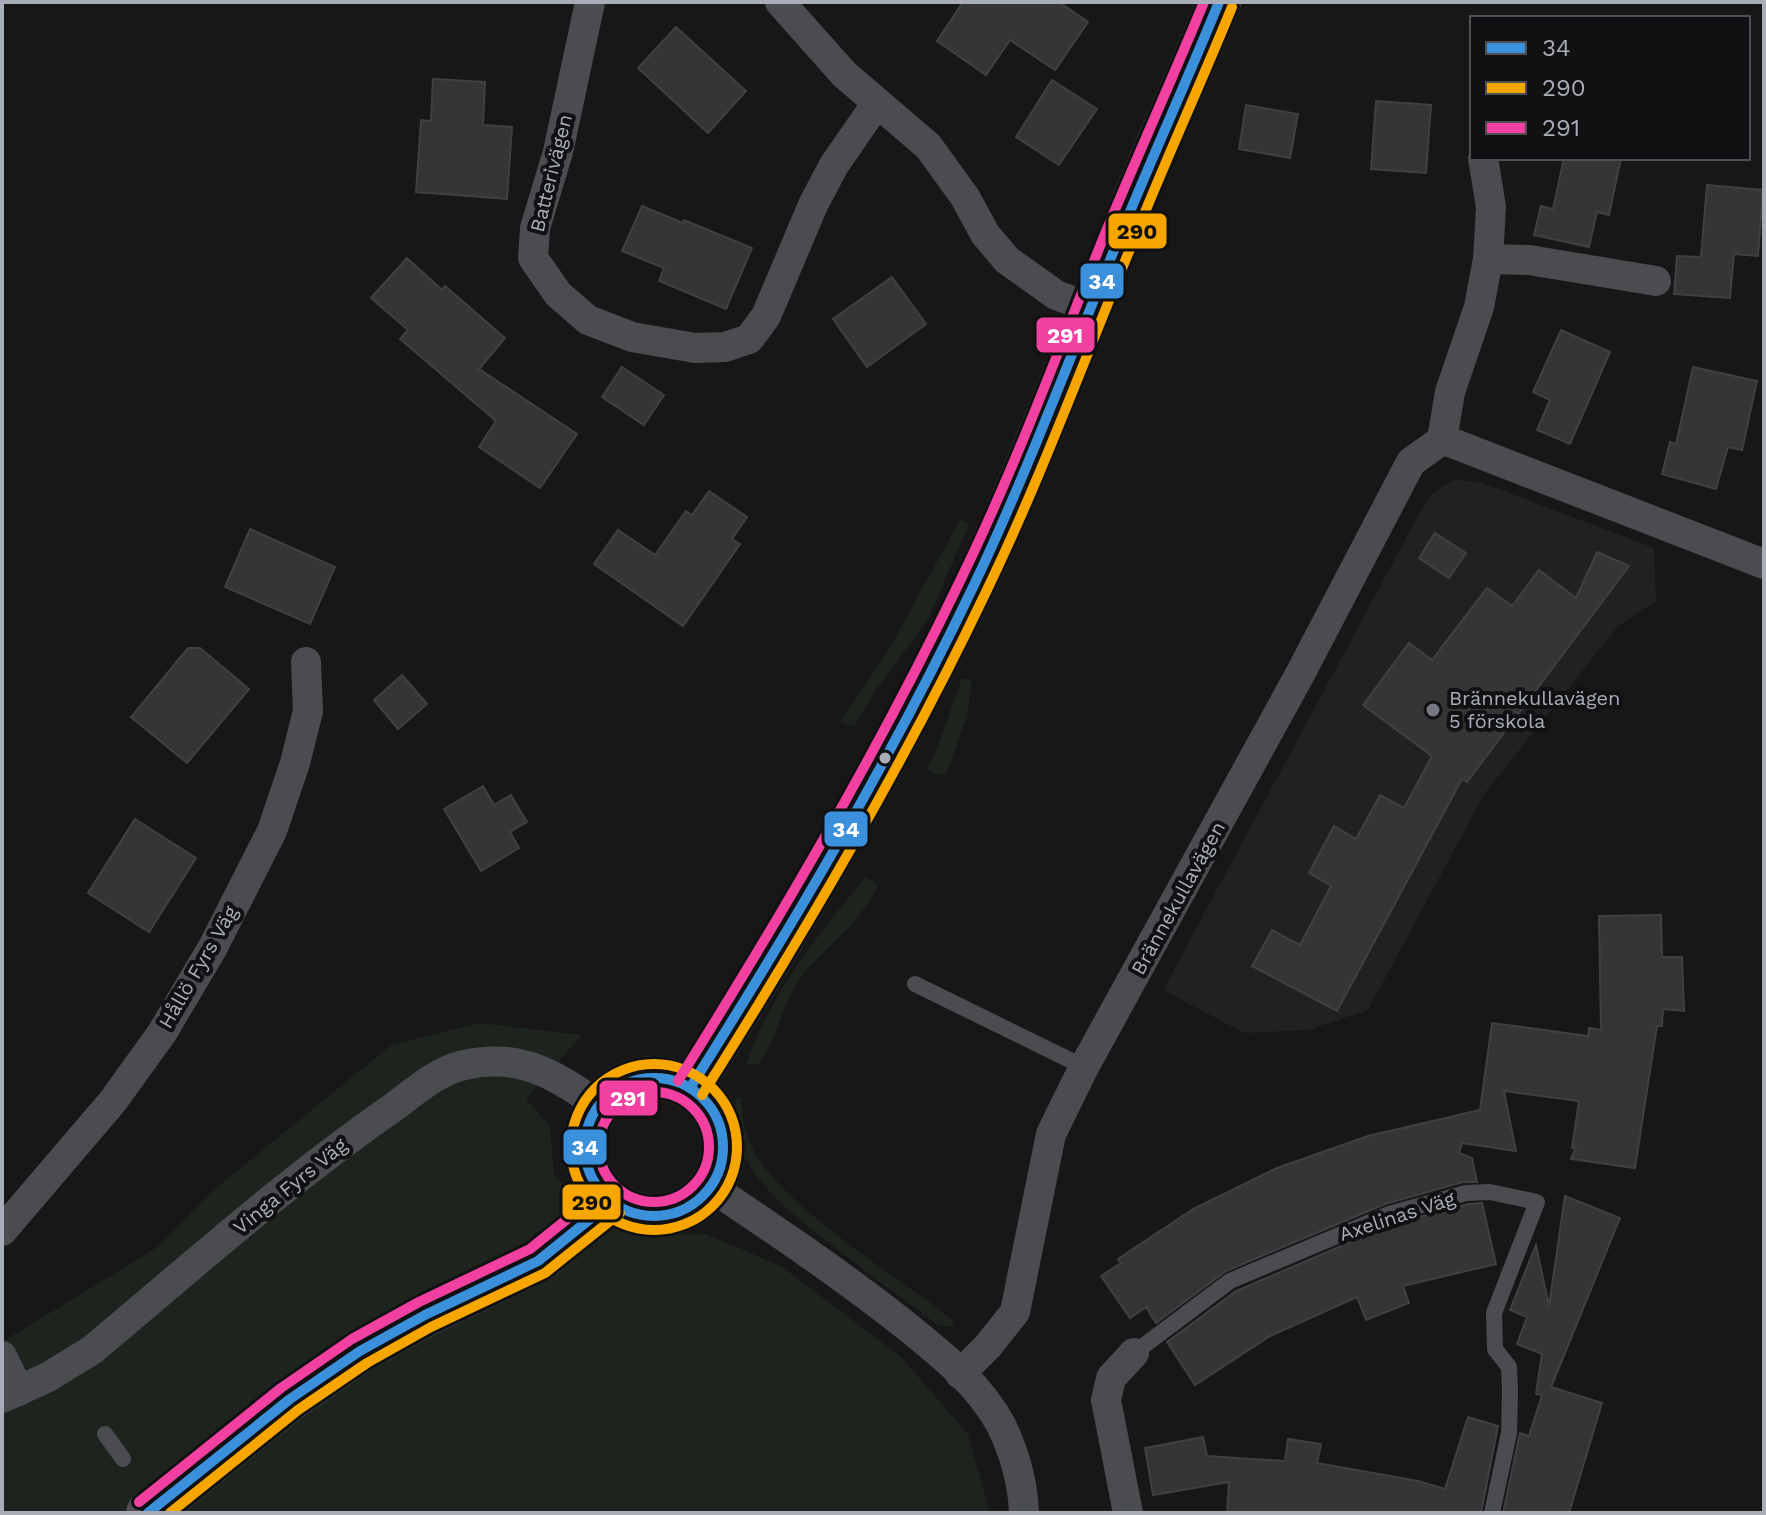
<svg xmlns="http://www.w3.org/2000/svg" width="1766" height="1515" font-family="'Work Sans',sans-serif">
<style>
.built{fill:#212123}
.green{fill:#1d241e}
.building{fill:#353536;stroke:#3f4043;stroke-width:2}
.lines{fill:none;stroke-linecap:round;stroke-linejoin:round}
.lane{stroke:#4b4c50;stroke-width:16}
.street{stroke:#4b4c50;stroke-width:30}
.primary{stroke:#4d4f52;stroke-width:44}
.bus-1-casing{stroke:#111113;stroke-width:16}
.bus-2-casing{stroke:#111113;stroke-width:16}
.bus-3-casing{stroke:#111113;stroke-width:16}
.bus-1{stroke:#3a90db;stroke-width:10}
.bus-2{stroke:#f7a600;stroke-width:10}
.bus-3{stroke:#f240a1;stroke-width:10}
.poi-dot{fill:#757880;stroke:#111113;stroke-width:3}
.bus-dot{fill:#a8adb8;stroke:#111113;stroke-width:3}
.labels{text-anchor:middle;stroke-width:8;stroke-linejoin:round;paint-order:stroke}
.street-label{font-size:20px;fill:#a8adb8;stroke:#111113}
.poi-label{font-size:20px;fill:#a8adb8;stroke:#111113;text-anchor:start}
.line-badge{stroke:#111113;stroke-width:3}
.badge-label{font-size:22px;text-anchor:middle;font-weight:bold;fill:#fff}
.pale-badge-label{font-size:22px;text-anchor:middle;font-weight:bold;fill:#111}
</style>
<rect width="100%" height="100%" fill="#171717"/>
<!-- built -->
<path class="built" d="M1456 479 1483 483 1654 548 1656 601 1618 626 1485 793 1368 1010 1308 1030 1244 1033 1163 990 1413 525 1432 493Z"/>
<!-- green -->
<g class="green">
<path d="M960 520 968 523V527L928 619 873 694 854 726 840 722 888 651Z"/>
<path d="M962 678 972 680 967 716 947 772 942 776 926 770 937 749Z"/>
<path d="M866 877 878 885 876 891C868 903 860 915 850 926 832 946 809 963 795 986 780 1011 776 1043 757 1065L746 1064C770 994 818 934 866 877Z"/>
<path d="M479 1023 582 1035 526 1099 550 1126 554 1176 644 1236 706 1234 781 1266 901 1357 968 1434 990 1513H2V1342L158 1247 210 1193 390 1046Z"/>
<path d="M737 1097 741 1099C743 1114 743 1127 749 1141 771 1198 889 1272 940 1310L953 1321V1327L938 1325C900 1297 862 1269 825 1240 800 1220 773 1199 754 1172 740 1153 729 1120 737 1097Z"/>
</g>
<!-- building -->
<g class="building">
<path d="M963 2H1059L1088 22 1055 70 1010 40 986 75 937 41Z"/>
<path d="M676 27 746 91 708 133 638 68Z"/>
<path d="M433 79 485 82 483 125 512 127 507 199 416 192 421 120 431 121Z"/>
<path d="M1052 80 1097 109 1059 165 1016 137Z"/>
<path d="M1376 101 1431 105 1426 173 1371 169Z"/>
<path d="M1246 105 1298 114 1290 158 1239 149Z"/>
<path d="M1564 158H1621L1609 215 1597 212 1589 247 1534 235 1541 206 1553 209Z"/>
<path d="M1707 185 1763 190 1758 256 1734 254 1730 298 1674 294 1677 256 1701 257Z"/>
<path d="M642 206 683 223 684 220 752 248 726 309 659 281 664 268 622 251Z"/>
<path d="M407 258 442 290 445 286 505 338 479 369 577 434 540 488 479 447 496 421 400 339 408 330 371 298Z"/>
<path d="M892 277 926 324 867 367 833 319Z"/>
<path d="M1561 330 1610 352 1570 444 1537 430 1550 400 1533 392Z"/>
<path d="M622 367 664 395 644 425 602 397Z"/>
<path d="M1693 367 1757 381 1742 450 1728 447 1716 489 1662 474 1670 442 1676 444Z"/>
<path d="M709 491 747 517 732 539 740 544 683 626 594 564 618 530 655 555 686 511 692 515Z"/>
<path d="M250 529 335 567 310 624 225 587Z"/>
<path d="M1435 533 1466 553 1449 578 1419 558Z"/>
<path d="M1597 552 1629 566 1467 782 1462 779 1337 1011 1252 966 1272 930 1300 945 1331 886 1309 873 1334 826 1356 839 1380 795 1404 808 1432 756 1363 705 1409 643 1432 660 1487 588 1512 606 1539 570 1576 598Z"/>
<path d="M188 648H200L249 689 187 763 131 717Z"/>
<path d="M402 675 427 704 398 729 374 700Z"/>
<path d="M483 786 494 805 511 795 527 822 510 832 519 848 481 871 444 809Z"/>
<path d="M135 819 196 858 149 932 88 893Z"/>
<path d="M1661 915 1662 957H1682L1684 1011 1663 1009 1662 1026H1657L1635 1168 1571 1159 1576 1147 1572 1148 1579 1101 1504 1091 1516 1151 1462 1143 1459 1153 1472 1158 1477 1182H1463L1385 1204 1226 1271 1156 1323 1146 1307 1130 1318 1101 1276 1121 1263 1118 1259 1193 1209 1277 1168 1368 1136 1480 1110 1492 1023 1588 1036 1589 1028 1601 1030 1599 916Z"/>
<path d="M1565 1196 1620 1218 1551 1387 1602 1403 1569 1513H1503L1520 1433 1529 1436 1542 1395 1536 1394 1542 1354 1517 1344 1527 1317 1510 1310 1536 1245 1549 1306Z"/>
<path d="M1482 1203 1496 1264 1403 1286 1409 1303 1366 1320 1357 1297 1270 1336 1195 1385 1167 1342 1236 1291 1393 1224 1468 1204Z"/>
<path d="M1468 1417 1498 1426 1481 1513H1227L1229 1482 1153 1495 1145 1448 1203 1437 1207 1456 1285 1461 1288 1439 1321 1444 1317 1463 1418 1481 1445 1489Z"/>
</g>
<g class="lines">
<!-- lane -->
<g class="lane">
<path d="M915 984 1084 1067"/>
<path d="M1134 1353 1230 1281 1389 1214 1466 1193 1490 1192 1537 1202 1494 1313 1495 1349 1509 1367 1510 1391 1509 1433 1492 1513"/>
<path d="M105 1434 123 1459"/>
</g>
<!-- street -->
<g class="street">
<path d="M590 2 558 152 535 228 533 258 558 294 588 320 632 337 695 348 725 347 749 339 766 316 813 205 834 165 877 103"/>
<path d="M780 2 844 74 928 146 965 197 985 234 1007 260 1056 295 1091 308"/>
<path d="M1488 259 1529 260 1656 281"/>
<path d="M1442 440 1450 392 1479 307 1488 259 1491 207 1483 158"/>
<path d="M711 1187C775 1230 839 1273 900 1321 936 1350 979 1383 1001 1425 1014 1452 1023 1484 1024 1513"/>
<path d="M2 1231 113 1101 162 1033 213 947 272 831 295 763 308 711 306 662"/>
<path d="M2 1356 19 1391"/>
<path d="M960 1374 988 1346 1015 1312 1051 1134 1084 1067 1299 676 1411 462 1442 440 1455 444 1764 564"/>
<path d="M2 1398 48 1377 92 1350C190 1268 286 1182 391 1109 413 1093 437 1071 464 1065 521 1052 554 1075 599 1105"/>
<path d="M1128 1513 1106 1400 1111 1378 1134 1353"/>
</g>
<!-- primary -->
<g class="primary">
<circle cx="654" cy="1147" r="69"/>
<path d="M690 1088C793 926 891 758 974 585 1034 459 1082 327 1135 198 1163 132 1192 68 1219 2"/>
<path d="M148 1513 290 1399 360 1351 425 1315 538 1261 611 1202"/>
</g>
<defs>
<g id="bus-1">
<circle cx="654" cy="1147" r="69"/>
<path d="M690 1088C793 925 891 759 974 585 1027 473 1070 357 1117 243 1150 162 1186 83 1219 2"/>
<path d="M148 1513 290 1399 360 1351 425 1315 538 1261 611 1202"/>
</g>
<g id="bus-2">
<circle cx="654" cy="1147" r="83"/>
<path d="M702 1095C805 932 903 766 986 592 1040 480 1083 363 1130 249 1162 168 1199 88 1232 7"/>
<path d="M170 1513 298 1410 367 1363 431 1327 545 1273 620 1213"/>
</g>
<g id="bus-3">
<path d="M678 1081C780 918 877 754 960 581 1014 470 1057 355 1102 241 1135 161 1171 82 1204 2"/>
<circle cx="654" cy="1147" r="55"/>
<path d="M139 1502 281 1388 352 1339 419 1302 530 1249 602 1191"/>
</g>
</defs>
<!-- bus-1 casing -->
<use href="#bus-1" class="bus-1-casing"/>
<!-- bus-2 casing -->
<use href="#bus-2" class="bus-2-casing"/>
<!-- bus-3 casing -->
<use href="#bus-3" class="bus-3-casing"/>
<!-- bus-1 -->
<use href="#bus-1" class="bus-1"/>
<!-- bus-2 -->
<use href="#bus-2" class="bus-2"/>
<!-- bus-3 -->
<use href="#bus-3" class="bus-3"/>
</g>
<!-- markers -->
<circle class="poi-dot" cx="1433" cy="710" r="8"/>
<circle class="bus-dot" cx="885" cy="758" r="7"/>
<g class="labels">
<!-- street labels -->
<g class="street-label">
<text transform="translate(551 173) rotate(-76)" y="7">Batterivägen</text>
<text transform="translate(1178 898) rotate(-61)" y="7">Brännekullavägen</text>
<text transform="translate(198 967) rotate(-60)" y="7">Hållö Fyrs Väg</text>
<text transform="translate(290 1186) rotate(-39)" y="7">Vinga Fyrs Väg</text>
<text transform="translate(1397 1216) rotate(-18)" y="7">Axelinas Väg</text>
</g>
<!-- poi labels -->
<g class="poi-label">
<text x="1449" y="705">Brännekullavägen<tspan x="1449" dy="23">5 förskola</tspan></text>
</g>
</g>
<g class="line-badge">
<rect x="1107" y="212" width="61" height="38" rx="8" fill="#f7a600"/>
<rect x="1079" y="262" width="46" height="38" rx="8" fill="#3a90db"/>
<rect x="1035" y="316" width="61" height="38" rx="8" fill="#f240a1"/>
<rect x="823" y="810" width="46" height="38" rx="8" fill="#3a90db"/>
<rect x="598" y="1079" width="61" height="38" rx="8" fill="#f240a1"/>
<rect x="562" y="1128" width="46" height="38" rx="8" fill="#3a90db"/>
<rect x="561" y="1183" width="61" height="38" rx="8" fill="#f7a600"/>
</g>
<g class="badge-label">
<text x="1102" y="289">34</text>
<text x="1065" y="343">291</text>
<text x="846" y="837">34</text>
<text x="628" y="1106">291</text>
<text x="585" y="1155">34</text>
</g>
<g class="pale-badge-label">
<text x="1137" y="239">290</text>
<text x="592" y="1210">290</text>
</g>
<!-- border -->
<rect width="1766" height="1515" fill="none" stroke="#a8adb8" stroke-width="8"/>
<!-- legend -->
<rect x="1470" y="16" width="280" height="144" fill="#111113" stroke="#4d4f55" stroke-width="2"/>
<rect x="1486" y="42" width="40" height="12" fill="#3a90db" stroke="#4d4f55" stroke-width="2"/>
<text x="1542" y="56" font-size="24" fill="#a8adb8">34</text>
<rect x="1486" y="82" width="40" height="12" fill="#f7a600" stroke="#4d4f55" stroke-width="2"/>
<text x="1542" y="96" font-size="24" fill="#a8adb8">290</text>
<rect x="1486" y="122" width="40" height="12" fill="#f240a1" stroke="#4d4f55" stroke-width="2"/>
<text x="1542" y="136" font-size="24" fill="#a8adb8">291</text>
</svg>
